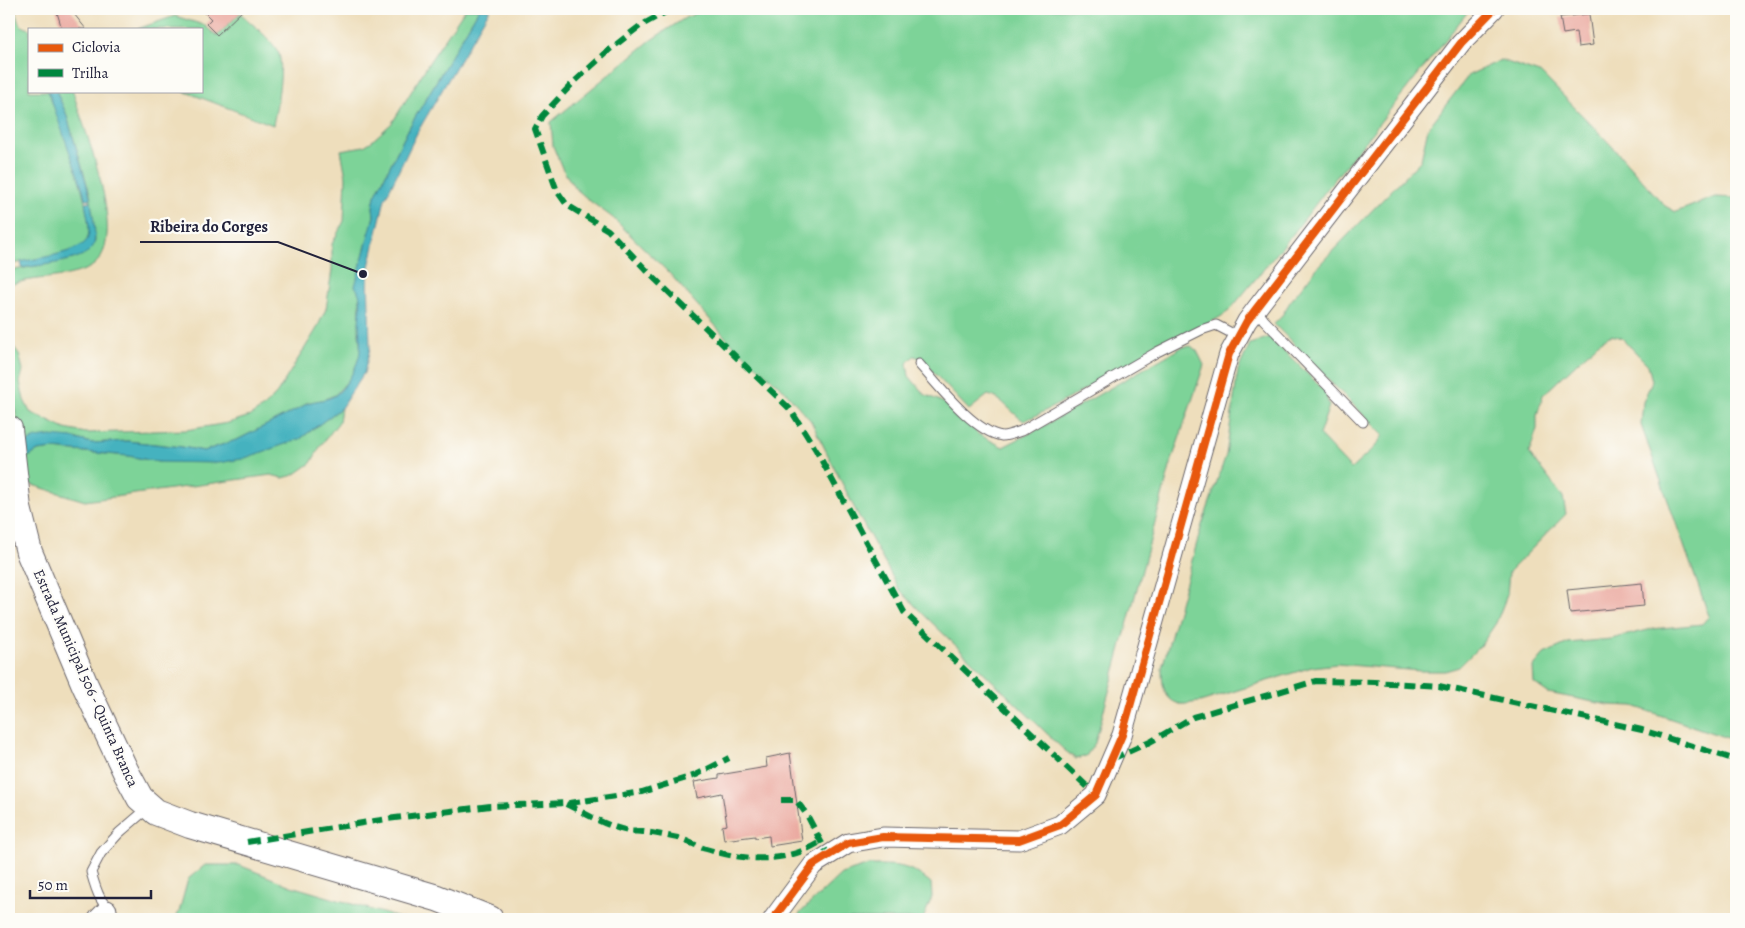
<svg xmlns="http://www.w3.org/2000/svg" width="1745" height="928" font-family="Alegreya,serif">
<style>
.green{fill:#7dd398;stroke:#507a6a}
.water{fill:#44b2bf;stroke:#336a7d}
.building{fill:#eaa69c}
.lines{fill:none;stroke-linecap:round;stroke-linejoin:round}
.service-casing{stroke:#696468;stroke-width:11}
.minor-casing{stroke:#696468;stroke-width:21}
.secondary-casing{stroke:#696468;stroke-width:28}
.service{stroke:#fff;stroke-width:9}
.minor{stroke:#fff;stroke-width:19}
.secondary{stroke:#fff;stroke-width:26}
.quiet{stroke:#00873e;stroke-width:6;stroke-dasharray:12 6;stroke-linecap:butt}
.cycleway-casing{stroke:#fdfcf7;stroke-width:11}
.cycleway{stroke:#e8590c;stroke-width:8}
.labels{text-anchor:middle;stroke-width:4.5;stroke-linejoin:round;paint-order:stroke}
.street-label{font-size:15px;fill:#22223b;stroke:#fdfcf7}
.leader{fill:none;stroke:#22223b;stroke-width:2}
.callout-dot{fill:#22223b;stroke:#fdfcf7;stroke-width:2}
.callout-label{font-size:16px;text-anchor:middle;font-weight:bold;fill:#22223b;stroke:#fdfcf7;stroke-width:4.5;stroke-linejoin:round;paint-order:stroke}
</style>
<rect width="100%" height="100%" fill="#fdfcf7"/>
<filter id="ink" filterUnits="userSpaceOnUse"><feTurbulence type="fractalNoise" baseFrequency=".02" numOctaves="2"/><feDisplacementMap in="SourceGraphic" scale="10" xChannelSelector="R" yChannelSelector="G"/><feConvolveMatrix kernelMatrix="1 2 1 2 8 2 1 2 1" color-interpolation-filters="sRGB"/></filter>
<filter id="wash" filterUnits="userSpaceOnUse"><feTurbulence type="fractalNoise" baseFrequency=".0096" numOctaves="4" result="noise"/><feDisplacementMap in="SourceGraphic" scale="20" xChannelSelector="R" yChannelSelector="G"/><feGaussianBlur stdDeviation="1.12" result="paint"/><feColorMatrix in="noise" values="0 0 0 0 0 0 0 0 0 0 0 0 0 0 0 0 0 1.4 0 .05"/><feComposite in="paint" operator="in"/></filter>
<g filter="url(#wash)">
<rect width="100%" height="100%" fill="#eedebc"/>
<!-- green -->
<g class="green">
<path d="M9 9H16C17 21 18 26 30 29L29 91H48C57 113 101 226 86 242 74 255 27 260 9 265Z"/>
<path d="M465 9H479L410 126 375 196 373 207 374 216 361 264 359 334 361 351 357 364 351 377 335 395 322 400 306 403 302 407 239 439 204 451 182 447 127 441 92 443 72 438 21 446 9 372V340L19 354 23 370 20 382 24 400 30 412 65 429 86 433 186 430 228 423 250 416 265 406 277 393 316 330 326 309 332 270V244L344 221 346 177 341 150 364 146 372 141 392 123 430 61Z"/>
<path d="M706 9H1470L1327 189 1293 234 1229 311C1206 328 1178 335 1154 349 1110 373 1069 401 1024 421 1011 413 1003 398 988 395L969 410 920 358 914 356 907 363 909 376 924 394 951 406 978 434 1003 447 1042 427 1182 347 1191 346 1197 351 1204 365 1172 460 1095 743 1086 756 1076 759 1063 749 922 613 899 589 856 511 811 421 784 390 728 340 670 274 613 218 590 201 574 187 562 168 553 146 551 122 651 40 685 18Z"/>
<path d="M240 13C250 22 273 41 278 52 285 65 276 110 273 125L183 91H201V29H137L175 16 204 25 217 36Z"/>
<path d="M1501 60 1542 74 1611 145 1665 206 1676 212 1715 197 1736 198V741L1633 706 1609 705 1548 693 1534 683 1533 667 1544 654 1568 643 1611 639 1652 629 1702 624 1709 616 1641 425 1643 402 1652 381 1648 365 1622 338 1611 335 1598 343 1543 395 1537 415V429L1529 453 1563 497 1566 514 1509 572 1507 595 1496 623 1481 645 1459 667 1445 671H1420L1337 664 1312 667 1200 702C1194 702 1186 705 1180 704 1163 700 1162 683 1162 668L1201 528 1226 455 1238 370 1250 344 1270 337 1325 391 1329 406 1319 435 1351 469 1375 447 1383 435 1274 324 1281 317 1290 302 1320 264 1421 160 1428 128 1469 75Z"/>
<path d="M56 91H73C82 128 136 248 87 269 63 280 34 276 9 285V271L73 259 95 242 90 194 66 113Z"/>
<path d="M341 408 339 422 321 445 311 463 294 475 283 478 271 475 85 501 26 483 22 456H30L38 451 53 449 129 456 158 462 300 439Z"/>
<path d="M205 865H239L291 886 403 919H175L179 912 188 879Z"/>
<path d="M869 865C898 865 908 864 931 883L932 897 923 919H796L801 912 841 874Z"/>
</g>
<!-- water -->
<g class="water">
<path d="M479 9H490L418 131 385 199 368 271 370 349 364 373 341 408 300 439 242 459 218 463 158 462 129 456 53 449 38 451 30 456H22L21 446 36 438 51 436 72 438 92 443 127 441 182 447 204 451 239 439 302 407C310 399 323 402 334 396 345 389 360 363 360 350 361 341 359 332 359 323 360 309 363 297 355 286L374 216 373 207 375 196 410 126Z"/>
<path d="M48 91H56L66 113 91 199H85L83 190Z"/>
<path d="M91 201C92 212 97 235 94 244 89 262 39 265 22 268L21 262C35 258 85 253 88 237 91 226 86 213 85 202Z"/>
</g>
<g id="blocks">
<!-- building -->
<g class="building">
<path d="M56 9H70L86 29H62Z"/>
<path d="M201 9H244L217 35 206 24 211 19Z"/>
<path d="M1589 14 1593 45 1578 47 1576 32 1563 34 1560 17Z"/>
<path d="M1642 583 1644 606 1570 613 1567 590Z"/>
<path d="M790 753 802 841 770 846 769 836 755 838V836L724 840 722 826 727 825 722 793 697 798 694 782 719 778V775L767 767 766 758Z"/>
</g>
</g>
</g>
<g filter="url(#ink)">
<use href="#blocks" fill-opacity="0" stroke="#696468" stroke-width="1"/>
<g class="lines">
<defs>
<g id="service">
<path d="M1256 309 1264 320 1363 422"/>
<path d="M919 364C938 385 974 432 1002 436 1008 436 1015 433 1021 431L1157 352 1201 330 1216 325 1239 337"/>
<path d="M119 919C101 905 97 894 91 872L101 853 119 833 148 808"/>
</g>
<g id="minor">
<path d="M98 919 107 910"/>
<path d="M773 919 813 865 848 843 883 837 1019 840 1060 825 1096 795 1122 735 1229 354 1247 321 1256 309 1461 43 1494 9"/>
</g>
<path id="secondary" d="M9 429 18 508 29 552 85 685 126 772 140 798 156 812 190 825 437 898 490 919"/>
</defs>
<!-- service casing -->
<use href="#service" class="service-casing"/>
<!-- minor casing -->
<use href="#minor" class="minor-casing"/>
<!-- secondary casing -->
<use href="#secondary" class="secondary-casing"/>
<!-- service -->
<use href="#service" class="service"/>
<!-- minor -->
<use href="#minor" class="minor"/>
<!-- secondary -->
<use href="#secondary" class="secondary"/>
<!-- quiet -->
<g class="quiet">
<path d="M671 9 640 26 609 50 572 84 542 116 535 129 557 191 567 205 608 230 653 277 790 409 816 450 904 612 1096 795"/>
<path d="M1112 759 1150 742 1193 717 1316 681 1374 682 1439 686 1642 730 1736 760"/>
<path d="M781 800H796L807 815 828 855"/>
<path d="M566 804C585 813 607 827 629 831 634 832 639 831 644 832 655 833 667 836 678 838 688 841 696 846 706 849 745 861 785 864 820 842"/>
<path d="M247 842 387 819 490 806 570 803 642 792 696 775 729 758"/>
</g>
<defs>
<path id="cycleway" d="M773 919 813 865 848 843 883 837 1019 840 1060 825 1096 795 1122 735 1229 354 1247 321 1256 309 1461 43 1494 9"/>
</defs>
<!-- cycleway casing -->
<use href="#cycleway" class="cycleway-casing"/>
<!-- cycleway -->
<use href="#cycleway" class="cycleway"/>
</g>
</g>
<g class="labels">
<!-- street labels -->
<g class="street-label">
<text transform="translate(86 678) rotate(66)" y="5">Estrada Municipal 506 - Quinta Branca</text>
</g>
</g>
<!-- callouts -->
<path class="leader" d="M363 274L278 242H140"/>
<circle class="callout-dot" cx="363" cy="274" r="5"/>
<g class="callout-label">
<text x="209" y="232">Ribeira do Corges</text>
</g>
<!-- margin -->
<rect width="1745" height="928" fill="none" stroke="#fdfcf7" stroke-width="30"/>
<!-- legend -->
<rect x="28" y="28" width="175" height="65" fill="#fdfcf7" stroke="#a5a5ac"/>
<rect x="38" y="44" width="25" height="8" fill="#e8590c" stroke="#a5a5ac"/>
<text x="72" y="52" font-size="15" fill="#22223b">Ciclovia</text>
<rect x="38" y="69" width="25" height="8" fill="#00873e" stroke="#a5a5ac"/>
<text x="72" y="78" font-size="15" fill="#22223b">Trilha</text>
<!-- scale -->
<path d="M30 890v8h121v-8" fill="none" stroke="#22223b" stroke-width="2.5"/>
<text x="38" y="890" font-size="15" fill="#22223b" stroke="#fdfcf7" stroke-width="4" paint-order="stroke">50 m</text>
</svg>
